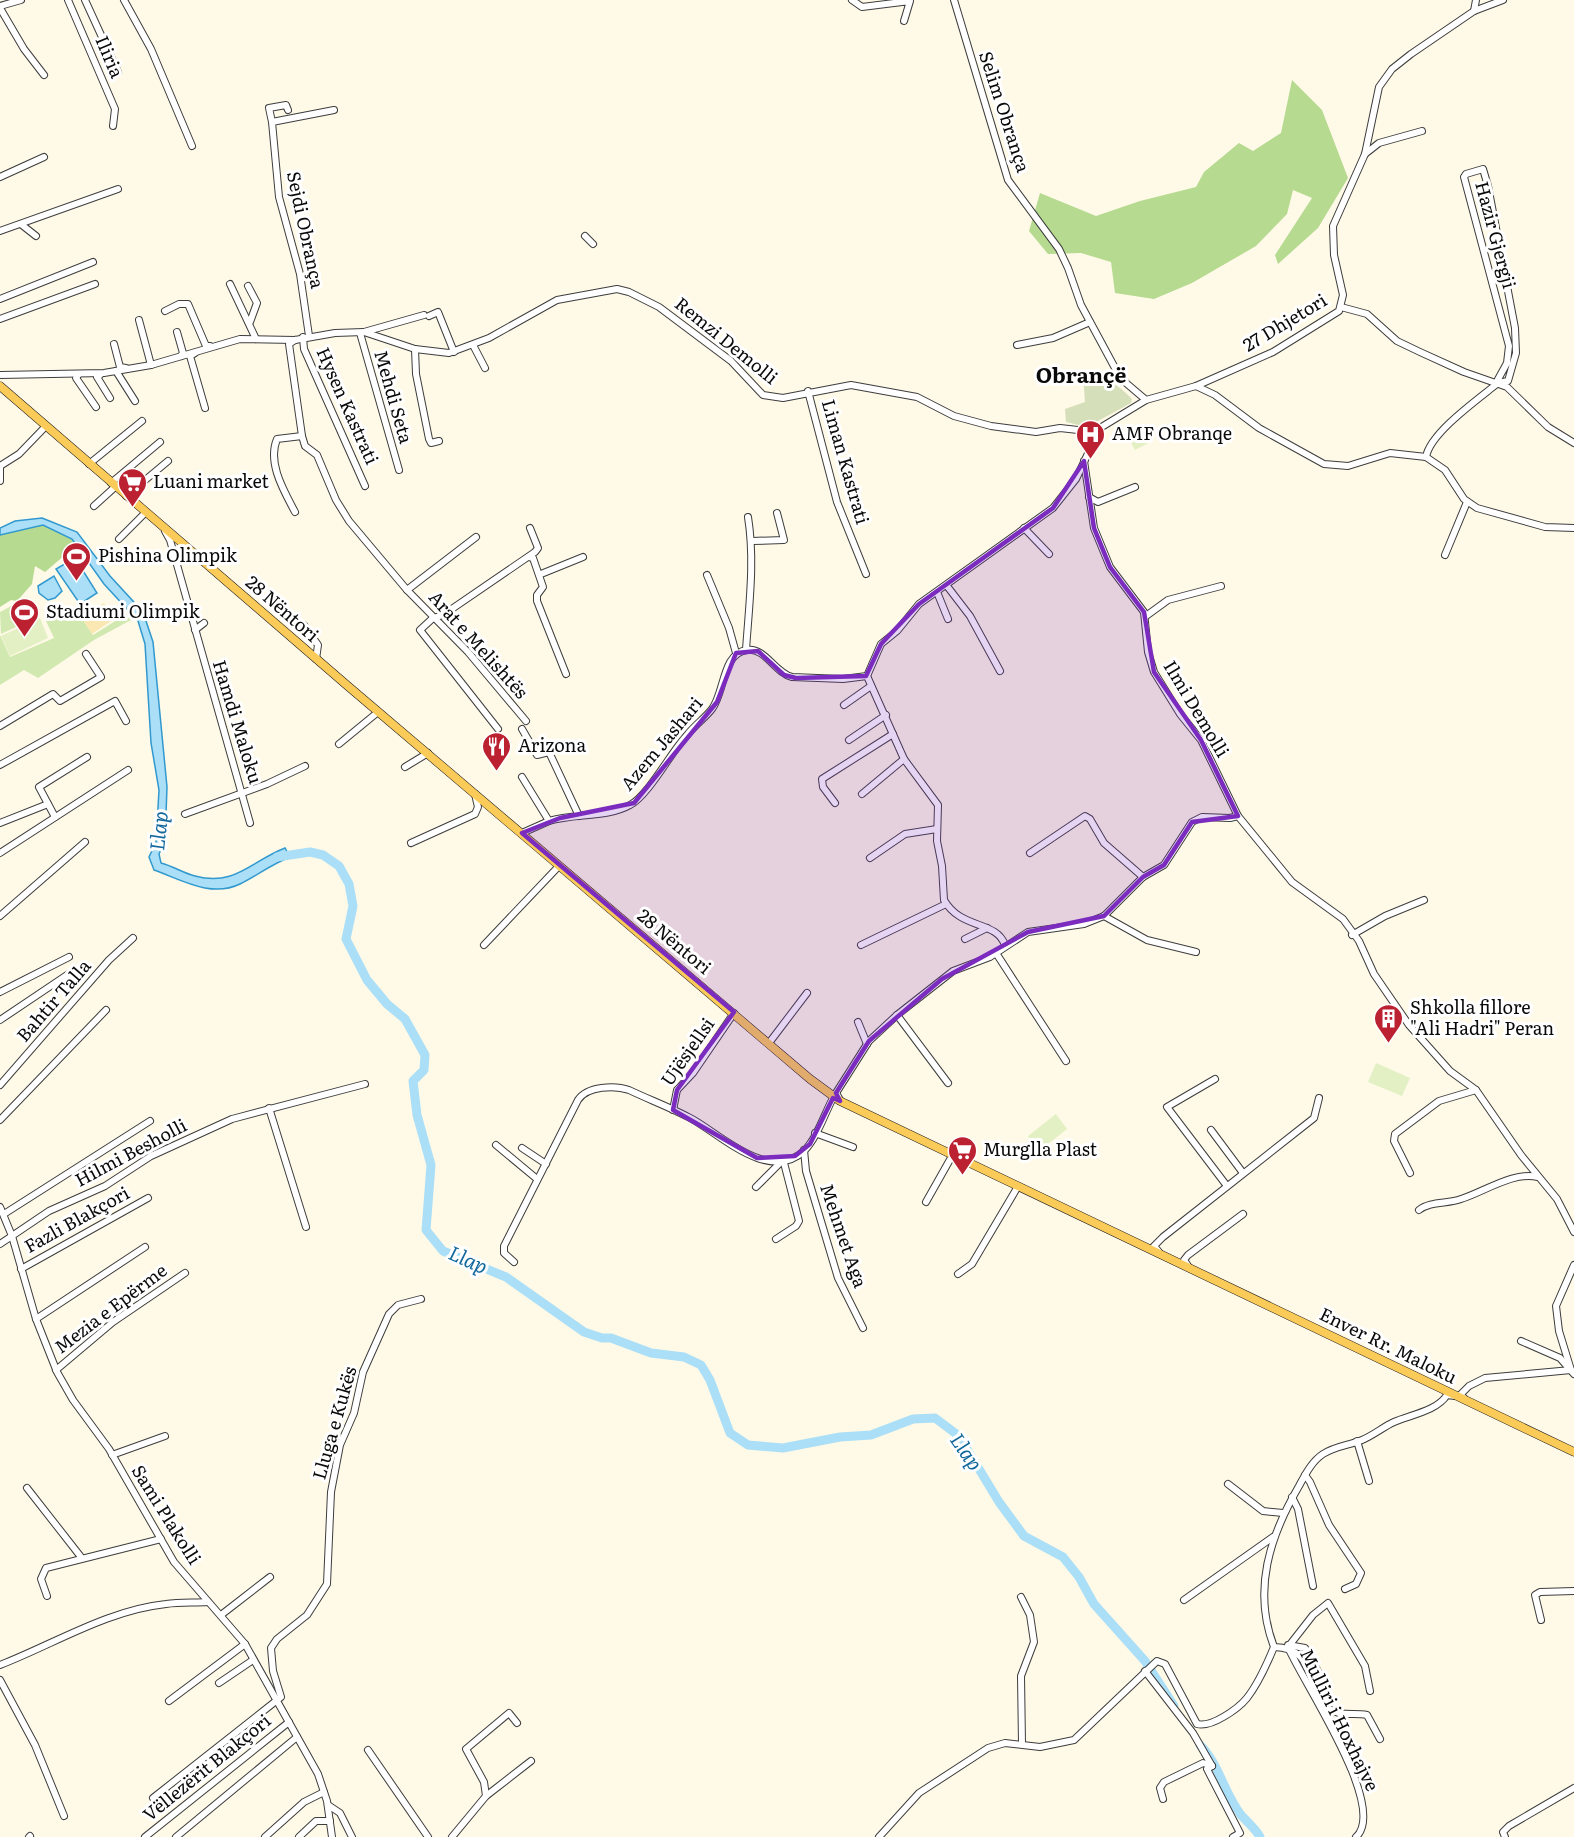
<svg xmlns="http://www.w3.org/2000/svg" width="1574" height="1837" font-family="Literata,serif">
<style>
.green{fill:#d1e9b1}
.forest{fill:#b5da90}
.sand{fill:#fbe7b2}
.cemetery{fill:#d5dfba}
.pitch{fill:#e3f0c3}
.water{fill:#abdff7;stroke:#3199cf;stroke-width:1.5}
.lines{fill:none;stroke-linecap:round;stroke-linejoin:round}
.river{stroke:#abdff7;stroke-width:9}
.minor-casing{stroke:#3d3d3d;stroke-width:8}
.major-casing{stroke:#1b1b1b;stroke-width:9}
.minor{stroke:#fff;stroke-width:6}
.major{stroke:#fbcb5a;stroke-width:8}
.marked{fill:#7b2cbf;fill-opacity:0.2;stroke:#7b2cbf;stroke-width:4.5;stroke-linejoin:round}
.labels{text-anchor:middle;stroke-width:6;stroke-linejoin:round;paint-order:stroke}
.street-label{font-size:18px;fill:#0a0a0a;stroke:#fff}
.poi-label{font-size:18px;fill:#0a0a0a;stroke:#fff;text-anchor:start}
.water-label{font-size:20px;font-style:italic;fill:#13689c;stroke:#fff}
.quarter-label{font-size:21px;font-weight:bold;fill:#0a0a0a;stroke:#fff}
</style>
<rect width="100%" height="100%" fill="#fff9e7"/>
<!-- green -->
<g class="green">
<path d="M17 603 31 620 1 634 0 612Z"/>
<path d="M75 608 93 635 128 613 131 620 94 640 38 678 24 670 0 685V635L10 657 54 638 45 619 49 615 63 614Z"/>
</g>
<!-- forest -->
<g class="forest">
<path d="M1292 80 1322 110 1348 178 1318 228 1278 264 1275 255 1312 198 1293 190 1287 214 1256 246 1192 283 1154 299 1115 293 1111 262 1081 253 1048 254 1029 231 1040 193 1096 216 1140 201 1196 187 1204 172 1239 143 1253 151 1281 133Z"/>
<path d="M42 522 74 536 79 543 45 572 35 566 32 584 17 601 11 600 0 607V532Z"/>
</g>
<!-- sand -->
<path class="sand" d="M104 603 114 619 92 634 76 609 80 606 86 614Z"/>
<!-- cemetery -->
<path class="cemetery" d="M1083 375C1103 375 1118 384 1132 399L1131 403 1087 427 1066 422 1065 409 1085 402Z"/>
<!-- pitch -->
<g class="pitch">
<path d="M1148 433 1152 441 1135 450 1130 441Z"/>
<path d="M40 618 48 638 10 656 1 636Z"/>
<path d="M1376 1063 1410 1078 1402 1096 1368 1082Z"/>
<path d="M1056 1114 1067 1129 1039 1151 1028 1136Z"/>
</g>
<!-- water -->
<g class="water">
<path d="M42 518 77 532 110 576 143 612 153 642 167 787 165 841 159 854 161 863C173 866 183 873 195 876 235 887 251 861 285 848L290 857C272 864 258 875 240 884 211 898 182 880 154 870L149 857 156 842 159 790 151 743 145 644 138 621 104 584 72 539 43 525 0 535V528L15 521Z"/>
<path d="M75 558 97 593 80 604 56 569Z"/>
<path d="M54 576 62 591 55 598 48 600 39 593 38 586Z"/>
</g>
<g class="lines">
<!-- river -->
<g class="river">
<path d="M277 857 310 852 323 855 339 866 349 884 353 906 346 939 367 980 387 1004 405 1019 425 1055 424 1070 413 1081 417 1115 431 1165 426 1230 443 1251 506 1277 584 1332 602 1338H611L651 1353 684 1357 701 1365 710 1380 730 1433 748 1445 783 1448 840 1437 871 1435 913 1419 935 1418 959 1436 999 1502 1024 1536 1063 1557 1079 1577 1094 1604 1145 1661 1174 1706"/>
<path d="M1200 1745C1219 1764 1224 1793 1241 1815 1248 1823 1255 1828 1260 1837"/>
</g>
<defs>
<g id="minor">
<path d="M68 0 115 109 113 126"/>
<path d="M85 0 118 72"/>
<path d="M124 0 151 49 192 146"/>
<path d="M852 0 862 7 910 1 904 21"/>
<path d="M954 0 1008 180 1059 249 1068 268 1081 305 1115 368 1126 383 1146 400"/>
<path d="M0 6 21 0"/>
<path d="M0 8 24 49 44 75"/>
<path d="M1474 11 1476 0"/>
<path d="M272 122 269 108 286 105 288 110"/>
<path d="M1365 154 1379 143 1422 131"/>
<path d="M0 177 44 157"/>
<path d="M22 225 36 236"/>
<path d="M0 231 118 189"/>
<path d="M585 236 593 244"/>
<path d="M230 284 256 339"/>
<path d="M248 286 257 303 250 322"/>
<path d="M0 299 93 262"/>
<path d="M1341 307 1367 314 1397 341 1420 352 1464 372 1507 387 1548 427 1574 443"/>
<path d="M165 311 179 304H188L206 346H210"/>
<path d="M429 316 438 312 454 352"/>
<path d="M0 319 95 284"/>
<path d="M139 320 151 365"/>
<path d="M177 332 183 353 181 356"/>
<path d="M364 332 424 315"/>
<path d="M360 333 399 470"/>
<path d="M309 336 300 274 279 197 272 122 334 110"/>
<path d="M303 337 304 349 365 486"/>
<path d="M295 340 289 344 302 436 305 446 317 455 336 500 349 521 407 590 468 652 526 721"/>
<path d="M114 344 120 367 126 368"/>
<path d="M473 345 485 368"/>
<path d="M1017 345 1053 338 1090 322"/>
<path d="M415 349 416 374 429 439 431 443 439 441"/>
<path d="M195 353 190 356 205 408"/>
<path d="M116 371 135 401"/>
<path d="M0 375 104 373 151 365 240 339 295 340 335 333 364 332 415 349 449 353 489 338 557 300 617 289 629 292 659 307 731 361 763 395 783 398 851 385 917 397 954 416 991 426 1036 432 1060 428 1096 432"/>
<path d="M78 375 76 378 96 407"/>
<path d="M100 375 97 377 110 398"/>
<path d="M1196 386 1273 352 1339 311 1343 295 1334 255 1333 226 1365 154 1379 87 1392 69 1411 54 1474 11 1503 0"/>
<path d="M808 391 837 502 866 574"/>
<path d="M1426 457C1430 433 1477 400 1498 383L1508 381 1516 353 1515 328 1488 186 1483 169 1466 174 1464 177 1509 346 1507 363 1496 383"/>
<path d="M1084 461 1094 528 1110 567 1144 612 1148 652 1154 672 1180 714 1201 740 1238 816 1292 882 1343 919 1359 941 1374 974 1409 1025 1450 1071 1476 1090 1521 1155 1557 1199 1574 1232"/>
<path d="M89 464 142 421"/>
<path d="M0 481V466L19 454 46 426"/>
<path d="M111 483 160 442"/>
<path d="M126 496 168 461"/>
<path d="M1089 497 1098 502 1135 487"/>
<path d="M94 506 115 487"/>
<path d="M295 512C284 491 267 463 277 439L302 436"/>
<path d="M1024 528 1049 554"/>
<path d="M165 531 170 540 250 823"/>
<path d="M119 539 146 512"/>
<path d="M752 541 784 540 777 513"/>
<path d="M1445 555 1467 502"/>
<path d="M529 557 533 558 543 587 537 595V601L566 674"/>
<path d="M541 574 583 557"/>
<path d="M707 575 729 628 736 653"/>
<path d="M947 586 970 616 1000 671"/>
<path d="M407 590 476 537"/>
<path d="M937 592 948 619"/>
<path d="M1146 616 1168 600 1221 586"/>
<path d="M304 625 318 645 316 659"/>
<path d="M195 630 204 623"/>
<path d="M746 650C749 605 755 561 748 517"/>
<path d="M867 676 881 644 897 631 919 604 1053 508 1076 479 1100 428 1146 400 1196 386 1215 395 1259 428 1324 464 1348 466 1390 453 1426 457 1445 470 1464 499 1477 508 1545 527 1574 528"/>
<path d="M867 676 904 759 938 805 937 841 942 866 944 900C961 930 996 920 1005 945"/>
<path d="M844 705 871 686"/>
<path d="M0 726 53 694 60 701 101 677 86 654"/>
<path d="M498 729 420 630 433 618 443 615 535 552 538 548 530 528"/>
<path d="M522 729 537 755 549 752 579 816"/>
<path d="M849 740 886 715"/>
<path d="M339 744 378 712"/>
<path d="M0 765 115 701 126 721"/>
<path d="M405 767 428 753"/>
<path d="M522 777 549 821C574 813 607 818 630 805 648 796 671 752 687 735 695 725 705 718 712 709 725 692 722 653 747 650 765 647 775 673 792 677L843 679 867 676"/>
<path d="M862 794 904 759"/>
<path d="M835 803 823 787 822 779 893 734"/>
<path d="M185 814 267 784 305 766"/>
<path d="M55 817 39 787 87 757"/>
<path d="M0 823 48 804"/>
<path d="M522 833 549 821"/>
<path d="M411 843 475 814 478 807 475 794"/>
<path d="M0 853 128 770"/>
<path d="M1030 853 1085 816 1090 819 1104 843 1143 877"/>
<path d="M870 858 905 834 937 829"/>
<path d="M0 916 85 842"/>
<path d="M1104 916 1147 940 1196 952"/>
<path d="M1352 935 1385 916 1424 900"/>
<path d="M965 939 987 928"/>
<path d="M484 945 559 866"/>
<path d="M861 945 946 904"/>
<path d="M996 953 1066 1061"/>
<path d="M0 992 69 957"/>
<path d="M897 1015 948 1083"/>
<path d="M0 1020 70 973"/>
<path d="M858 1022 867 1044"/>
<path d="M769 1043 807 993"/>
<path d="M1215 1079 1167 1107 1227 1186"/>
<path d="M0 1085 109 960 133 938"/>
<path d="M840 1100 836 1093 869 1041 897 1015 953 971 990 957 1028 932 1084 924 1104 916 1143 877 1164 865 1192 822 1202 817 1230 818 1238 816"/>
<path d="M269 1108 306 1227"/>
<path d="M673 1110 677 1090 693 1073 734 1013"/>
<path d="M0 1120 106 1010"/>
<path d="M1211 1130 1243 1173"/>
<path d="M815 1133 853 1147"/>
<path d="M496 1145 537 1179"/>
<path d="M522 1148 546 1164"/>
<path d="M804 1150 806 1171 838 1278 863 1328"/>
<path d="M1410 1173 1394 1141 1395 1134 1439 1101 1476 1090"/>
<path d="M756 1187 783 1160"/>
<path d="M926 1202 952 1156 957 1157"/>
<path d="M0 1207 12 1236 36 1319 57 1372 73 1400 109 1449 174 1562 245 1644 318 1774 327 1801 332 1837"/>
<path d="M1419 1210C1430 1201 1448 1204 1461 1199 1484 1192 1513 1171 1538 1177"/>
<path d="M4 1214 150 1121"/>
<path d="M776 1239 796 1226 799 1221 783 1159"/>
<path d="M0 1244 49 1211 105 1186 151 1156 232 1119 365 1084"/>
<path d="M1159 1252 1154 1246 1163 1237 1314 1118 1319 1098"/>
<path d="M514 1262 504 1253V1246L578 1100C587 1086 615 1085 629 1090 650 1100 672 1108 692 1119 721 1135 769 1183 804 1151 817 1138 824 1115 833 1098L836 1099"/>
<path d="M1188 1266 1184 1260 1188 1255 1243 1214"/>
<path d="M21 1269 148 1198"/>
<path d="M958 1274 972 1264 1017 1188H1022"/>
<path d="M36 1319 145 1247"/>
<path d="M1521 1341 1560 1358 1574 1374"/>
<path d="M56 1370 113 1322 185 1273"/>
<path d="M1571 1370 1559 1331 1556 1306 1574 1265"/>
<path d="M1464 1398 1460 1395 1469 1386 1485 1378 1571 1370"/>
<path d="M1357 1441 1369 1481"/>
<path d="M112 1455 165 1436"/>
<path d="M1305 1475 1310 1482 1329 1525 1361 1573 1356 1584 1345 1589"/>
<path d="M1228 1484 1263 1511 1283 1513"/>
<path d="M27 1488 81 1557"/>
<path d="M1292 1497 1298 1509 1313 1586"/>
<path d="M47 1596 41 1579 46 1568 161 1539"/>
<path d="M1021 1597 1030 1615 1034 1642 1021 1676 1022 1744"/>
<path d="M1184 1600 1273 1537"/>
<path d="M221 1615 270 1577"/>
<path d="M1541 1620 1535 1595 1540 1592 1574 1591"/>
<path d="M1288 1645 1305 1648 1327 1688"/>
<path d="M1274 1647C1316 1648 1304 1684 1326 1706 1338 1718 1353 1712 1367 1715L1380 1739"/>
<path d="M1288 1647C1302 1681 1389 1807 1356 1837"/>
<path d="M1288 1647 1313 1615 1328 1603 1365 1666 1370 1691"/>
<path d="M0 1665C54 1644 108 1610 166 1604 180 1602 194 1603 208 1602"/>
<path d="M1145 1671 1193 1733 1212 1766"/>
<path d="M0 1680 35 1745 64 1816"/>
<path d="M219 1683 253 1660"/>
<path d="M169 1701 245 1644"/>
<path d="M1325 1706 1338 1736 1351 1755"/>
<path d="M368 1750 428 1837"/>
<path d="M1212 1766 1207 1769 1240 1833 1233 1837"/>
<path d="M486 1796 531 1761"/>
<path d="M153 1798 281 1697 273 1671 271 1648 277 1639 307 1615 327 1584 331 1492 340 1445 354 1413 363 1372 389 1314 398 1305 421 1299"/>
<path d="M1163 1799 1160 1788 1164 1782 1203 1763 1212 1766"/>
<path d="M328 1805 340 1813 352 1837"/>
<path d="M29 1837 30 1836"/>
<path d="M145 1837 289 1722"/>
<path d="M176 1837 297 1737"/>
<path d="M265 1837 304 1802 324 1792"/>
<path d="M299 1837 316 1821H330"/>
<path d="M452 1837 486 1796 484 1782 466 1749 509 1713 517 1723"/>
<path d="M879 1837 919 1793 988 1748 1005 1743 1040 1747 1074 1740 1157 1661 1165 1664 1197 1724C1211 1728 1238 1709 1247 1698 1258 1684 1267 1664 1274 1647 1252 1590 1270 1536 1299 1486 1305 1475 1312 1461 1323 1454 1335 1446 1350 1445 1362 1440 1374 1435 1383 1427 1394 1422 1410 1415 1437 1411 1447 1395L1455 1396"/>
<path d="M1505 1837 1503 1832 1509 1826 1574 1788"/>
</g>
<path id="major" d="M0 386 349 687 810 1079 840 1101 1574 1452"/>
</defs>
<!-- minor casing -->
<use href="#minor" class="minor-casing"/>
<!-- major casing -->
<use href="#major" class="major-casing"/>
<!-- minor -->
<use href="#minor" class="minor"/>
<!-- major -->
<use href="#major" class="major"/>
</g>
<!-- marked area -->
<path class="marked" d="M1084 461 1094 528 1110 567 1144 612 1154 672 1201 740 1238 816 1192 822 1164 865 1143 877 1104 916 1028 932 942 979 869 1041 836 1093 840 1101 833 1098 810 1144 795 1156 757 1158 673 1110 677 1090 734 1012 522 833 560 818 634 803 717 702 736 653 758 651 784 675 796 678 866 676 881 644 919 604 1053 508Z"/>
<!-- icons -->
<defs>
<symbol id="hospital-pin" viewBox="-11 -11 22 30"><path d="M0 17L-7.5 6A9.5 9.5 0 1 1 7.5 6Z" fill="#bb2131" stroke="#fff"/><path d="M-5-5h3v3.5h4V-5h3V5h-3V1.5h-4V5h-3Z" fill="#fff"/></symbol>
<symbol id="supermarket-pin" viewBox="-11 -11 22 30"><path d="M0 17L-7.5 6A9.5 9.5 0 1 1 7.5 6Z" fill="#bb2131" stroke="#fff"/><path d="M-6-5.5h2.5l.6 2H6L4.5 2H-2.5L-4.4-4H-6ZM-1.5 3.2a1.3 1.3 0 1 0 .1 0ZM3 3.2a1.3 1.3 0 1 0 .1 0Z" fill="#fff"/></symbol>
<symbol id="stadium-pin" viewBox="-11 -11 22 30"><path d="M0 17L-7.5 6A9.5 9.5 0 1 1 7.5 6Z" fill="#bb2131" stroke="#fff"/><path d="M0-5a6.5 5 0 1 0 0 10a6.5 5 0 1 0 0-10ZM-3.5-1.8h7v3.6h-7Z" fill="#fff"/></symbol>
<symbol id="restaurant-pin" viewBox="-11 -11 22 30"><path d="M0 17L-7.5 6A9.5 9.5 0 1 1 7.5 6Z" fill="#bb2131" stroke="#fff"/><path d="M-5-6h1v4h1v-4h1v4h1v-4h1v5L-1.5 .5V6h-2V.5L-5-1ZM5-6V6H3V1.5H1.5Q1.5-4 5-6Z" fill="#fff"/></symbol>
<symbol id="building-pin" viewBox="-11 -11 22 30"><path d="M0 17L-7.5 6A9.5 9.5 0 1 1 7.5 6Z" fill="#bb2131" stroke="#fff"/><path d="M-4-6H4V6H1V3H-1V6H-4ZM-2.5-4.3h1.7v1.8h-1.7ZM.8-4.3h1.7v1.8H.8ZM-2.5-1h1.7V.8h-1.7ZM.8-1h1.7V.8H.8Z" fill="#fff"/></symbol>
</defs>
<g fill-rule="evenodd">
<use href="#hospital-pin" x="1074" y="418" width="33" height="45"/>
<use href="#supermarket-pin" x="116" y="466" width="33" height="45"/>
<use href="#stadium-pin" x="60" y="540" width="33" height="45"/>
<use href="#stadium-pin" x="8" y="596" width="33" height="45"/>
<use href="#restaurant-pin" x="480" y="730" width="33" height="45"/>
<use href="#building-pin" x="1372" y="1002" width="33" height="45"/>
<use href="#supermarket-pin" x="946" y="1134" width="33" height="45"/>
</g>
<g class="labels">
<!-- street labels -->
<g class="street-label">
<text transform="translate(109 57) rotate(67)" y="6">Iliria</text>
<text transform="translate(1004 112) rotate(72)" y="6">Selim Obrança</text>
<text transform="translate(305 230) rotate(78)" y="6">Sejdi Obrança</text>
<text transform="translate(1495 235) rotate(75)" y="6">Hazir Gjergji</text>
<text transform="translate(1285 323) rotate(-31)" y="6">27 Dhjetori</text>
<text transform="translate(726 341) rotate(39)" y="6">Remzi Demolli</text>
<text transform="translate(393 397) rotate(74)" y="6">Mehdi Seta</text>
<text transform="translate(347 406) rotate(66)" y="6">Hysen Kastrati</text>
<text transform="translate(845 462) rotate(74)" y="6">Liman Kastrati</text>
<text transform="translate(282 609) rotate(41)" y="6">28 Nëntori</text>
<text transform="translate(478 645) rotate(48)" y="6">Arat e Melishtës</text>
<text transform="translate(1196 709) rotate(59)" y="6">Ilmi Demolli</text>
<text transform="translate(237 722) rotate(73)" y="6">Hamdi Maloku</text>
<text transform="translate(662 744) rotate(-50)" y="6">Azem Jashari</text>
<text transform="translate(674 942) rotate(40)" y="6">28 Nëntori</text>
<text transform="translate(54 1001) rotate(-49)" y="6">Bahtir Talla</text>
<text transform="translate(688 1052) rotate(-55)" y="6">Ujësjellsi</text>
<text transform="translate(131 1153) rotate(-28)" y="6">Hilmi Besholli</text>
<text transform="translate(77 1220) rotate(-29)" y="6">Fazli Blakçori</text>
<text transform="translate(843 1236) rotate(71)" y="6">Mehmet Aga</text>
<text transform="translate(111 1309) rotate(-37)" y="6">Mezia e Epërme</text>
<text transform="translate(1388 1346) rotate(26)" y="6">Enver Rr. Maloku</text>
<text transform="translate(335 1423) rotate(-74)" y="6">Lluga e Kukës</text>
<text transform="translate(166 1515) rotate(58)" y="6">Sami Plakolli</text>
<text transform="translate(1339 1720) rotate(64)" y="6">Mulliri i Hoxhajve</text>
<text transform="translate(207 1768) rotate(-39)" y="6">Vëllezërit Blakçori</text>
</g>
<!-- poi labels -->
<g class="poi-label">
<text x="1112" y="440">AMF Obranqe</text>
<text x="153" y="488">Luani market</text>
<text x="98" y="562">Pishina Olimpik</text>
<text x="46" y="618">Stadiumi Olimpik</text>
<text x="518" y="752">Arizona</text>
<text x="1410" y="1014">Shkolla fillore<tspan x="1410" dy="21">"Ali Hadri" Peran</tspan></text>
<text x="983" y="1156">Murglla Plast</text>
</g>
<!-- water labels -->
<g class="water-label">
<text transform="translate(159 831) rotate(-84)" y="7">Llap</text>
<text transform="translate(468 1260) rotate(24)" y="7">Llap</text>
<text transform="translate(966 1452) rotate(55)" y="7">Llap</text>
</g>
<!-- quarter labels -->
<g class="quarter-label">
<text x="1081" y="383">Obrançë</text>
</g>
</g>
</svg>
